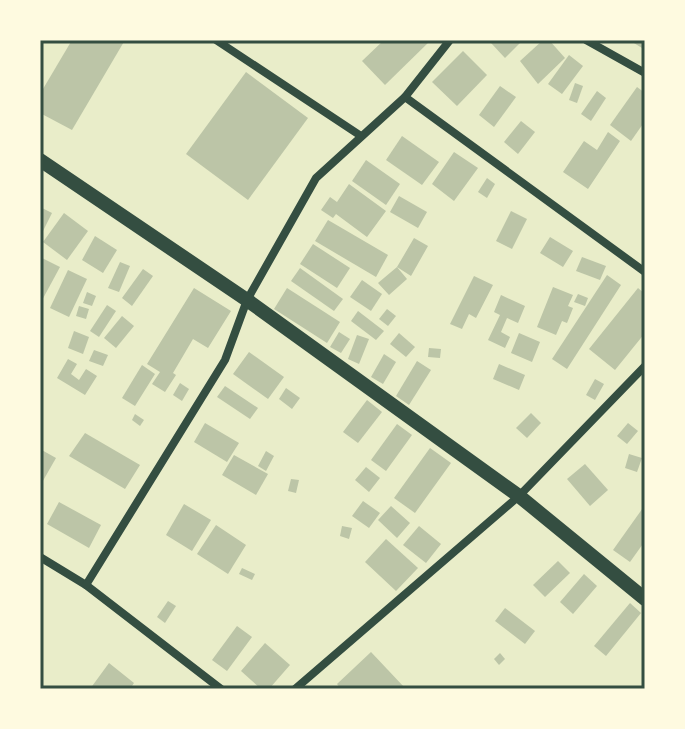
<svg xmlns="http://www.w3.org/2000/svg" width="685" height="729" font-family="Spectral,serif">
<style>
.building{fill:#bcc5a7}
.lines{fill:none;stroke-linecap:round;stroke-linejoin:round}
.minor{stroke:#344e41;stroke-width:8}
.tertiary{stroke:#344e41;stroke-width:14}
.neatline{fill:none;stroke:#344e41;stroke-width:3}
</style>
<rect width="100%" height="100%" fill="#e9edc9"/>
<!-- building -->
<g class="building">
<path d="M72 40H125L72 130 40 113V94Z"/>
<path d="M384 40H431L385 85 362 61Z"/>
<path d="M494 40H523L505 58 491 43Z"/>
<path d="M543 40H549L565 58 538 84 520 61Z"/>
<path d="M629 40H645V44L642 48Z"/>
<path d="M463 51 487 75 457 106 432 82Z"/>
<path d="M569 55 583 66 562 94 548 84Z"/>
<path d="M246 72 308 118 248 200 186 154Z"/>
<path d="M575 83 583 86 577 103 569 100Z"/>
<path d="M500 86 516 97 494 127 479 115Z"/>
<path d="M637 87 645 93V121L631 141 610 125Z"/>
<path d="M597 91 606 98 591 121 581 114Z"/>
<path d="M521 121 535 132 518 154 504 142Z"/>
<path d="M608 132 620 141 588 189 563 172 584 141 597 150Z"/>
<path d="M402 136 439 162 422 185 386 160Z"/>
<path d="M454 152 478 168 454 201 432 184Z"/>
<path d="M366 160 400 184 386 205 352 181Z"/>
<path d="M487 178 495 184 487 198 478 192Z"/>
<path d="M349 184 386 211 367 237 336 214 333 218 321 210 330 197 337 202Z"/>
<path d="M399 196 427 212 418 228 390 212Z"/>
<path d="M40 207 52 213 40 237Z"/>
<path d="M511 211 527 219 512 249 496 241Z"/>
<path d="M64 213 88 231 67 260 43 242Z"/>
<path d="M328 220 388 255 376 277 315 241Z"/>
<path d="M95 236 117 250 103 273 82 260Z"/>
<path d="M550 237 573 251 563 267 540 253Z"/>
<path d="M414 238 428 246 411 276 397 267 407 279 389 295 378 283 397 267Z"/>
<path d="M313 244 350 268 337 288 300 264Z"/>
<path d="M40 257 60 267 40 304Z"/>
<path d="M582 257 606 266 600 280 576 271Z"/>
<path d="M120 262 130 266 119 292 108 288Z"/>
<path d="M300 268 343 299 334 311 291 281Z"/>
<path d="M143 269 153 276 132 306 122 298Z"/>
<path d="M68 270 87 279 69 317 50 308Z"/>
<path d="M607 275 621 285 567 369 552 359Z"/>
<path d="M474 276 493 285 476 318 469 314 462 329 450 324Z"/>
<path d="M362 280 382 294 371 311 350 297Z"/>
<path d="M553 287 573 295 568 306 573 308 567 323 562 321 556 335 537 327Z"/>
<path d="M194 288 231 311 208 348 193 339 173 373 176 375 165 392 152 384 160 372 147 364Z"/>
<path d="M287 288 340 322 327 343 274 309Z"/>
<path d="M638 288 645 294V333L615 370 589 349Z"/>
<path d="M87 292 96 296 92 306 83 303Z"/>
<path d="M578 294 588 298 585 306 574 302Z"/>
<path d="M501 295 525 306 518 323 507 318 501 332 510 337 505 348 488 340 500 315 494 312Z"/>
<path d="M107 305 116 311 99 337 90 331Z"/>
<path d="M79 306 89 309 86 319 76 316Z"/>
<path d="M387 309 396 316 388 326 379 319Z"/>
<path d="M358 311 384 331 376 340 351 321Z"/>
<path d="M122 316 134 326 116 348 104 338Z"/>
<path d="M74 331 89 337 83 354 68 348Z"/>
<path d="M339 332 350 339 341 353 330 347Z"/>
<path d="M399 333 415 347 406 357 390 344Z"/>
<path d="M519 333 540 342 532 362 511 353Z"/>
<path d="M357 335 369 339 359 364 348 359Z"/>
<path d="M429 348 441 349 440 358 428 357Z"/>
<path d="M94 350 108 355 103 366 89 361Z"/>
<path d="M249 352 284 377 268 399 233 374Z"/>
<path d="M384 354 396 362 383 384 371 377Z"/>
<path d="M68 359 77 364 71 374 79 380 86 369 97 376 85 395 57 378Z"/>
<path d="M417 361 431 370 409 405 396 396Z"/>
<path d="M499 364 525 375 519 390 493 379Z"/>
<path d="M142 365 155 374 135 406 122 398Z"/>
<path d="M595 379 604 384 595 400 586 395Z"/>
<path d="M180 383 189 389 182 401 173 395Z"/>
<path d="M225 386 258 408 250 419 217 397Z"/>
<path d="M286 388 300 398 292 409 279 399Z"/>
<path d="M367 400 382 412 358 443 343 432Z"/>
<path d="M531 413 541 423 527 438 516 428Z"/>
<path d="M135 414 144 420 140 426 132 420Z"/>
<path d="M205 423 239 443 227 462 194 442Z"/>
<path d="M628 423 638 431 627 444 617 436Z"/>
<path d="M397 424 412 435 386 471 371 460Z"/>
<path d="M85 433 140 465 125 489 69 456Z"/>
<path d="M430 448 451 463 415 513 394 498Z"/>
<path d="M40 449 56 458 40 486Z"/>
<path d="M266 451 274 456 266 471 258 466Z"/>
<path d="M629 454 642 458 637 472 625 468Z"/>
<path d="M234 455 268 474 256 495 222 475Z"/>
<path d="M585 464 608 490 590 506 567 479Z"/>
<path d="M366 467 380 478 369 492 355 480Z"/>
<path d="M291 479 299 480 296 493 288 491Z"/>
<path d="M363 501 380 513 369 528 352 516Z"/>
<path d="M59 502 101 525 89 548 47 524Z"/>
<path d="M184 504 211 520 192 551 166 535Z"/>
<path d="M645 505V541L630 562 613 550Z"/>
<path d="M391 506 410 523 397 538 378 520Z"/>
<path d="M216 525 246 545 228 574 197 554Z"/>
<path d="M342 526 352 528 349 539 340 536Z"/>
<path d="M419 526 441 544 426 563 403 545Z"/>
<path d="M386 539 418 568 396 591 365 562Z"/>
<path d="M558 561 570 573 545 597 533 585Z"/>
<path d="M242 568 255 574 252 580 239 574Z"/>
<path d="M584 574 597 586 573 614 560 602Z"/>
<path d="M168 601 176 606 165 623 157 617Z"/>
<path d="M630 603 641 613 606 656 594 646Z"/>
<path d="M505 608 535 631 525 644 495 621Z"/>
<path d="M237 626 252 637 227 671 212 660Z"/>
<path d="M265 643 290 665 269 689H261L241 671Z"/>
<path d="M371 652 404 687 402 689H341L337 684Z"/>
<path d="M500 653 505 659 499 665 494 659Z"/>
<path d="M109 663 134 683 130 689H90Z"/>
</g>
<g class="lines">
<!-- minor -->
<g class="minor">
<path d="M216 40 361 136"/>
<path d="M586 40 645 73"/>
<path d="M405 97 645 272"/>
<path d="M40 557 86 585 221 689"/>
<path d="M86 585 225 360 247 300 316 178 405 97 450 40"/>
<path d="M295 689 519 496 645 366"/>
</g>
<!-- tertiary -->
<path class="tertiary" d="M40 160 247 300 519 496 645 599"/>
</g>
<!-- border -->
<rect width="685" height="729" fill="none" stroke="#fefae0" stroke-width="84"/>
<rect x="42" y="42" width="601" height="645" class="neatline"/>
</svg>
